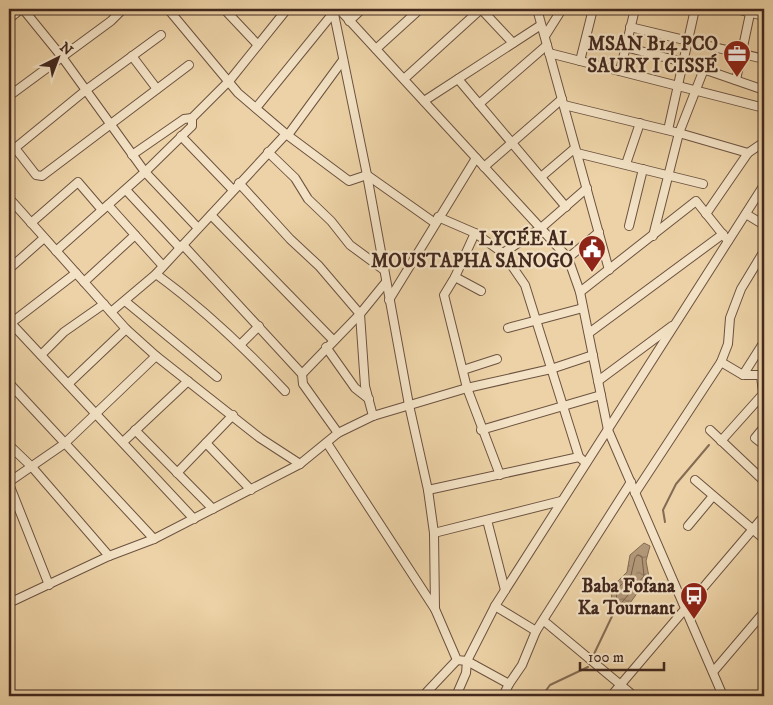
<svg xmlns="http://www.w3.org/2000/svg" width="773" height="705" font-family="'IM FELL DW Pica',serif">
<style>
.water{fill:url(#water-ripples);stroke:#856b54}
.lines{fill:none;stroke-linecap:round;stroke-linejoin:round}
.shore{stroke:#7a604b;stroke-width:1}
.stream{stroke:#856b54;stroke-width:2}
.minor-casing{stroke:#6c5240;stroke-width:10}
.minor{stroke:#f3e2c5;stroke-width:8}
.labels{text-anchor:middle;stroke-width:4.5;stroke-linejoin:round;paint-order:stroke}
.poi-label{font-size:19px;font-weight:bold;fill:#42281e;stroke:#f3e2c5;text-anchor:end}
</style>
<defs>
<pattern id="water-ripples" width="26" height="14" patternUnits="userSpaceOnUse" patternTransform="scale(1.25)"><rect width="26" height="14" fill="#b29878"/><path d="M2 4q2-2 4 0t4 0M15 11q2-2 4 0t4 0" fill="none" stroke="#927c62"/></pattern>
</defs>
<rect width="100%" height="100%" fill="#ecd2a6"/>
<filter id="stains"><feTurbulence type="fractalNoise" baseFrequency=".004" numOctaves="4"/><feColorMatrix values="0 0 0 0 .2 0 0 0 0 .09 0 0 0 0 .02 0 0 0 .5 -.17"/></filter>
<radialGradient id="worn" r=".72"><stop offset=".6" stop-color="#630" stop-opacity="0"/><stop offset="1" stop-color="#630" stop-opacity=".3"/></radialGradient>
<!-- water -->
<path class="water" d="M644 543 650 546 646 561 649 577 622 614 611 608 612 587 627 572 630 555Z"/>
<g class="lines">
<!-- shore -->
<path class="shore" d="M638 555 642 557 644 576 618 607 616 604 617 589 631 575 635 558Z"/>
<!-- stream -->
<g class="stream">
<path d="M665 522 663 510 676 484 709 445"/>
<path d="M594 654 615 610"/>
<path d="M542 696 550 685 588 667"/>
</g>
<defs>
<g id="minor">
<path d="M23 9 62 57 145 172 198 228"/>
<path d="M168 9 238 93 286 134 349 181 367 175 435 223"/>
<path d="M224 9 258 45"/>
<path d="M333 9 367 175 409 405 428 490 434 533 435 609 457 660 467 661 509 684 503 696"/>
<path d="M339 9 568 258 580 292 608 430 723 696"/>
<path d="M481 9 513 43"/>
<path d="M537 9 609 270"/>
<path d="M736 9 764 16"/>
<path d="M9 19 21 9"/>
<path d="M349 21 362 9"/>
<path d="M630 27 764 59"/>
<path d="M545 36 562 9"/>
<path d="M625 47 683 62 764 90"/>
<path d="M376 49 420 9"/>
<path d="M549 53 764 108"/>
<path d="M132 56 157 89"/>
<path d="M580 61 593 9"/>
<path d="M620 71 635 9"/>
<path d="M404 79 481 9"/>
<path d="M458 79 566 207"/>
<path d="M736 80 751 9"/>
<path d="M9 96 111 21 123 9"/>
<path d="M424 101 541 25"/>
<path d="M479 104 547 45"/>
<path d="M564 105 679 133 748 153"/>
<path d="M256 108 334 12"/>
<path d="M668 130 695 9"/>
<path d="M288 135 343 60"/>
<path d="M181 136 233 190"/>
<path d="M15 148 36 175 42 176 189 65"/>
<path d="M268 152 295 178 308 199 331 221 350 245 384 270"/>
<path d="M9 153 86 90 161 35"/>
<path d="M577 153 703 184"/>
<path d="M132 155 184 119 192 118 230 80 287 9"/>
<path d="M626 164 640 123"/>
<path d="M484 167 562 99"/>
<path d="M541 177 575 148"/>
<path d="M239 183 290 239 319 266 360 314 365 386 373 416"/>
<path d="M126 190 180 248"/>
<path d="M9 198 126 329 156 356 260 438 300 464"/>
<path d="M108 205 163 266"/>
<path d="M706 214 748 153 764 142"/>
<path d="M746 214 764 225"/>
<path d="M211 215 333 340"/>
<path d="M438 217 475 233 503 253 525 285 579 457 586 463"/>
<path d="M31 223 78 182 102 210"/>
<path d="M629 226 643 169"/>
<path d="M475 233 455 277 444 295 467 388 500 475"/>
<path d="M653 236 679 133 704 69"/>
<path d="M183 245 302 374 303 384 338 433"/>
<path d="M56 251 145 172 192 126V118"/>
<path d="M503 253 541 228 587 188"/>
<path d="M568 258 599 232"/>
<path d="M9 269 44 238"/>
<path d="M156 274C205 310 244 347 285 391"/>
<path d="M455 277 481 291"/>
<path d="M84 282 135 235"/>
<path d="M580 292 696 201 728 241"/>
<path d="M389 300 476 158"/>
<path d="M125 301 217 377"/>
<path d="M111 312 156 274 286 134"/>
<path d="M9 321 194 519"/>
<path d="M11 323 76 273"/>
<path d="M508 328 583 308"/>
<path d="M589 333 723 234"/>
<path d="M241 344 259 326"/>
<path d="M326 347 355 388 369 399"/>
<path d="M41 355 64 332 104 304"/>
<path d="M721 362 743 375H764"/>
<path d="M463 370 497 359"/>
<path d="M302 374 360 314 386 282"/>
<path d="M743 375 764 342"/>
<path d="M598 381 672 326"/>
<path d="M9 383 154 539"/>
<path d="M68 384 126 329"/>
<path d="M764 427 755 438 764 445"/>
<path d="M135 430 213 509"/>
<path d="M481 430 601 395"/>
<path d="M710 430 764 481"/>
<path d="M721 441 763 394 761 375"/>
<path d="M123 442 188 381"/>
<path d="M206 443 251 490"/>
<path d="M327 443 435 609"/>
<path d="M9 445 32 467 109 556"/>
<path d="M177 473 233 415"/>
<path d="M695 480 764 539"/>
<path d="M9 482 64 444 156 356"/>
<path d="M9 484 49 585"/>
<path d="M428 490 579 457"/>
<path d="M635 493 721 362 728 344 730 318 741 289 764 251"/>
<path d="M487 520 505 590"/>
<path d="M688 526 713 496"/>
<path d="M434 533 561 501"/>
<path d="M9 603 109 556 154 539 300 464 338 433 373 416 467 388 551 369 593 355"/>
<path d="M495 606 536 631 631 482"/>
<path d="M544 621 634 696"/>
<path d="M713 672 764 612"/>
<path d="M509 684 522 665 536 631"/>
<path d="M423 696 457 660"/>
<path d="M456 696 466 673 467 661 495 606 764 185"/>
<path d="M611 696 764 516"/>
</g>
</defs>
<!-- minor casing -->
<use href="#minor" class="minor-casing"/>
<!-- minor -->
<use href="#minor" class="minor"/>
</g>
<!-- icons -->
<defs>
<symbol id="office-pin" viewBox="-11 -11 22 30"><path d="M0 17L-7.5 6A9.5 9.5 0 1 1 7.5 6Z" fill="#8f2418" stroke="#f3e2c5"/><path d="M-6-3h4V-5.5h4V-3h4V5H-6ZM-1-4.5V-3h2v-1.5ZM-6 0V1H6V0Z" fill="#fff"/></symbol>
<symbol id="civic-pin" viewBox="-11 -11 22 30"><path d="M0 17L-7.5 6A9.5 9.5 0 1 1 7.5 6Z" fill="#8f2418" stroke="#f3e2c5"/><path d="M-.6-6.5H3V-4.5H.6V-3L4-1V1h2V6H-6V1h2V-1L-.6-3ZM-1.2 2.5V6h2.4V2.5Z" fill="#fff"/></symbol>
<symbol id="bus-pin" viewBox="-11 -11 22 30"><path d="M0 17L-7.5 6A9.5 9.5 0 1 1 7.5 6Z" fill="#8f2418" stroke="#f3e2c5"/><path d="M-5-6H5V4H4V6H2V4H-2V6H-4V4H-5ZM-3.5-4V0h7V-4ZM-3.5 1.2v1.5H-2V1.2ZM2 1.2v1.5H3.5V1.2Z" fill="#fff"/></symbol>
</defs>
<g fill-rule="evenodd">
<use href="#office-pin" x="721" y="38" width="32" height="43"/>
<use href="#civic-pin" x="576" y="233" width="32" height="43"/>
<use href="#bus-pin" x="678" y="580" width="32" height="43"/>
</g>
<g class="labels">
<!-- poi labels -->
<g class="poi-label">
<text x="718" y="50">MSAN B14 PCO<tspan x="718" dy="22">SAURY I CISSÉ</tspan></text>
<text x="573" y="245">LYCÉE AL<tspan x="573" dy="22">MOUSTAPHA SANOGO</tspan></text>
<text x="675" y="592">Baba Fofana<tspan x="675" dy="22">Ka Tournant</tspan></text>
</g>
</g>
<!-- margin -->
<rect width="773" height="705" fill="none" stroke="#ecd2a6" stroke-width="30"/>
<rect x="10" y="10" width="753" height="685" fill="none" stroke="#42281e" stroke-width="2.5"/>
<rect x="15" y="15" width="743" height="675" fill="none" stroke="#42281e"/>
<!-- north arrow -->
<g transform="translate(58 58) rotate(42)" stroke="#f3e2c5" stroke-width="4" paint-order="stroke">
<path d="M0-4L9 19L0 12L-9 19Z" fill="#42281e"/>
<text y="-8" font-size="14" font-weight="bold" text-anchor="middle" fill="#42281e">N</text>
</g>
<!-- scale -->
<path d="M580 662v8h84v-8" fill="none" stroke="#42281e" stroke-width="2.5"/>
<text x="588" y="662" font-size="15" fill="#42281e" stroke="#f3e2c5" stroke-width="4" paint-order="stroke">100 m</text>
<rect width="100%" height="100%" filter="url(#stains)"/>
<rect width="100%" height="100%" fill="url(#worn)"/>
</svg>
